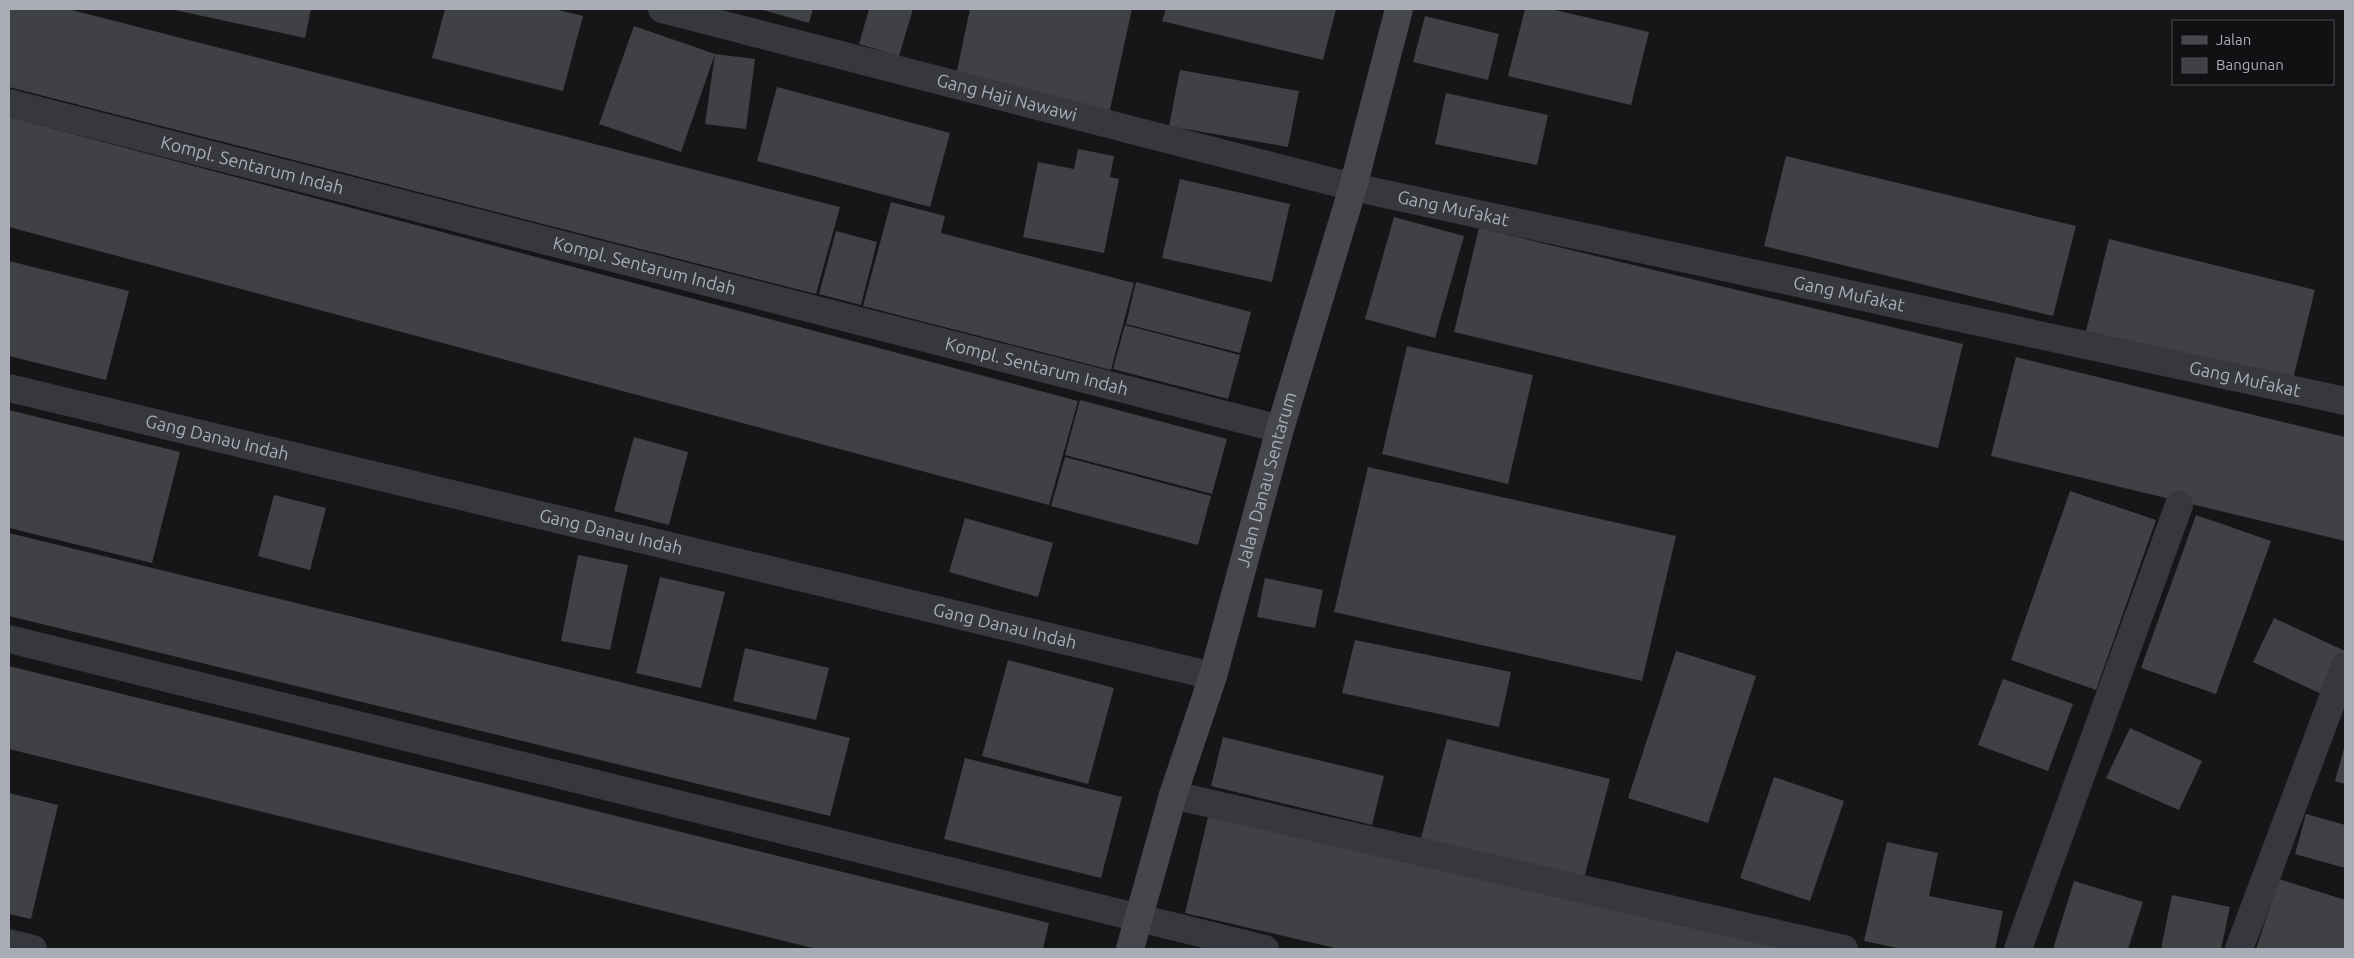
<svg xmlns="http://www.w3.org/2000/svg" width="2354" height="958" font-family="Ubuntu,sans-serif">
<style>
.building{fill:#404145}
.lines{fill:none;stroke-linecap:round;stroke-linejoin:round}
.street{stroke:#37383d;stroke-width:28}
.secondary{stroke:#45474d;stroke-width:28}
.labels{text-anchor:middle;stroke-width:4.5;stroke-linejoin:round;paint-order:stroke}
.street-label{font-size:18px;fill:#a8adb8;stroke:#111113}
</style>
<rect width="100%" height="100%" fill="#161618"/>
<!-- building -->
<g class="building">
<path d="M9 9H68L840 207 816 294 9 87Z"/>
<path d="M170 9H311L305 38Z"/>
<path d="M445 9H554L583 16 563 91 432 58Z"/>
<path d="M759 9H813L809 23Z"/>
<path d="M869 9H913L899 56 859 44Z"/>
<path d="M970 9H1132L1109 114 955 80Z"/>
<path d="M1166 9H1336L1323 60 1162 21Z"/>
<path d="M1525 9H1551L1649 32 1631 105 1508 76Z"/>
<path d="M1425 16 1499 34 1488 80 1413 62Z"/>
<path d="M634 26 715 54 681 152 599 124Z"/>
<path d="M715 54 755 59 746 129 705 124Z"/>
<path d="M1180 70 1299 91 1288 147 1169 126Z"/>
<path d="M777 87 950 133 930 207 757 161Z"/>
<path d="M1446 93 1548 115 1537 165 1435 144Z"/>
<path d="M9 117 1078 401 1049 505 9 227Z"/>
<path d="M1078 149 1114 156 1110 177 1119 179 1104 253 1023 237 1038 162 1074 169Z"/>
<path d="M1786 156 2076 226 2053 316 1764 246Z"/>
<path d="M1180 179 1290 204 1272 282 1162 258Z"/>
<path d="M891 202 945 216 941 233 1134 283 1111 370 863 306Z"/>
<path d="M1394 217 1464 236 1435 338 1365 319Z"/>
<path d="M1479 228 1963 344 1938 448 1454 332Z"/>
<path d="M836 231 877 242 861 305 819 294Z"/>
<path d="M2109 239 2315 290 2293 379 2086 331Z"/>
<path d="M9 261 129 291 106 380 9 356Z"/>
<path d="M1136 282 1251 312 1240 353 1126 324Z"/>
<path d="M1125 325 1240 355 1228 399 1113 369Z"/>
<path d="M1407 346 1533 375 1508 484 1382 454Z"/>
<path d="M2016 357 2345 437V541L1991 456Z"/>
<path d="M1080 400 1227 439 1212 494 1065 455Z"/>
<path d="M9 410 180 452 152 563 9 528Z"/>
<path d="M634 437 688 452 669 525 614 511Z"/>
<path d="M1065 457 1211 496 1198 545 1051 506Z"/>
<path d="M1368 467 1676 536 1642 681 1334 612Z"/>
<path d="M2070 491 2156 520 2096 690 2011 660Z"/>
<path d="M274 495 326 508 310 570 258 556Z"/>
<path d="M2196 515 2271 541 2216 694 2141 668Z"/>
<path d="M965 518 1053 543 1038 597 949 572Z"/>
<path d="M9 533 850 738 830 816 9 616Z"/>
<path d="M578 555 628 565 610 650 561 641Z"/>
<path d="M660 577 725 592 701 688 636 673Z"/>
<path d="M1265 578 1323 590 1315 628 1257 617Z"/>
<path d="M2274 618 2345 651V661L2328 697 2253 662Z"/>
<path d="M1355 640 1511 672 1499 727 1342 693Z"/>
<path d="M745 648 829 668 816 720 733 701Z"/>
<path d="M1676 651 1756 676 1708 823 1628 798Z"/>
<path d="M1008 660 1114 688 1088 784 982 756Z"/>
<path d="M9 666 1049 923 1043 949H817L9 749Z"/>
<path d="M2003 679 2073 704 2048 771 1978 745Z"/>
<path d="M2130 728 2202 761 2179 810 2106 778Z"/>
<path d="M1223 737 1384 776 1372 825 1211 786Z"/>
<path d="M1447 739 1610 779 1584 878 1421 838Z"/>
<path d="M2345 745V784L2335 781Z"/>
<path d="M965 758 1122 797 1101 878 944 839Z"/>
<path d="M1774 777 1844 801 1810 901 1740 878Z"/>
<path d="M9 793 58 805 31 919 9 914Z"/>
<path d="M1209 813 1798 949H1339L1185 913Z"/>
<path d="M2306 814 2345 825V868L2295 854Z"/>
<path d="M1887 842 1938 853 1929 896 2003 911 1995 949H1902L1864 941Z"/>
<path d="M2279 879 2345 900V949H2256Z"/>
<path d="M2074 881 2143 902 2128 949H2053Z"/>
<path d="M2172 895 2230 907 2221 949H2161Z"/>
</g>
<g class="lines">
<!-- street -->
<g class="street">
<path id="s1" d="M662 9 1353 187 2345 401"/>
<path id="s2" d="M9 103 1280 429"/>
<path id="s3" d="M9 388 1213 676"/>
<path d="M9 639 1265 949"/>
<path d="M1173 795 1844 949"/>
<path d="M9 943 33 949"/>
<path d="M2018 949 2179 505"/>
<path d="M2239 949 2345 666"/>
</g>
<!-- secondary -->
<path class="secondary" id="s4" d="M1130 949 1173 795 1213 676 1280 429 1353 187 1399 9"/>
</g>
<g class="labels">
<!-- street labels -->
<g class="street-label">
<text dy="6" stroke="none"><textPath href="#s1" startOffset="356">Gang Haji Nawawi</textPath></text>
<text dy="6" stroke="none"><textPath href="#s2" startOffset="251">Kompl. Sentarum Indah</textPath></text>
<text dy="6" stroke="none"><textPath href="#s1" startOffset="816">Gang Mufakat</textPath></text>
<text dy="6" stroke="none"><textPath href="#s2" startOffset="656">Kompl. Sentarum Indah</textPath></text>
<text dy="6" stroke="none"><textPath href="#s1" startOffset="1221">Gang Mufakat</textPath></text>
<text dy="6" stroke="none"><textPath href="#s2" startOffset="1061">Kompl. Sentarum Indah</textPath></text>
<text dy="6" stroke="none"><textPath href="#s1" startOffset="1626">Gang Mufakat</textPath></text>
<text dy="6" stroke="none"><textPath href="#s3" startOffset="214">Gang Danau Indah</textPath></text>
<text dy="6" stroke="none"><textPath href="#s4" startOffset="489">Jalan Danau Sentarum</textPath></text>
<text dy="6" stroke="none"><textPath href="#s3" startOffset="619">Gang Danau Indah</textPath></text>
<text dy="6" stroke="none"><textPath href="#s3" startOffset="1024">Gang Danau Indah</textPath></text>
</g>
</g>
<!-- border -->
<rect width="2354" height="958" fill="none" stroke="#a8adb8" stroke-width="20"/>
<!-- legend -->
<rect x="2172" y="20" width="162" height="65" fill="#111113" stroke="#4d4f55"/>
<rect x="2182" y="36" width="25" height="8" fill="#45474d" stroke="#4d4f55"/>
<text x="2216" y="45" font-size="15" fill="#a8adb8">Jalan</text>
<rect x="2182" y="58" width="25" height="15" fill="#404145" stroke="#4d4f55"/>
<text x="2216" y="70" font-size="15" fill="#a8adb8">Bangunan</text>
</svg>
